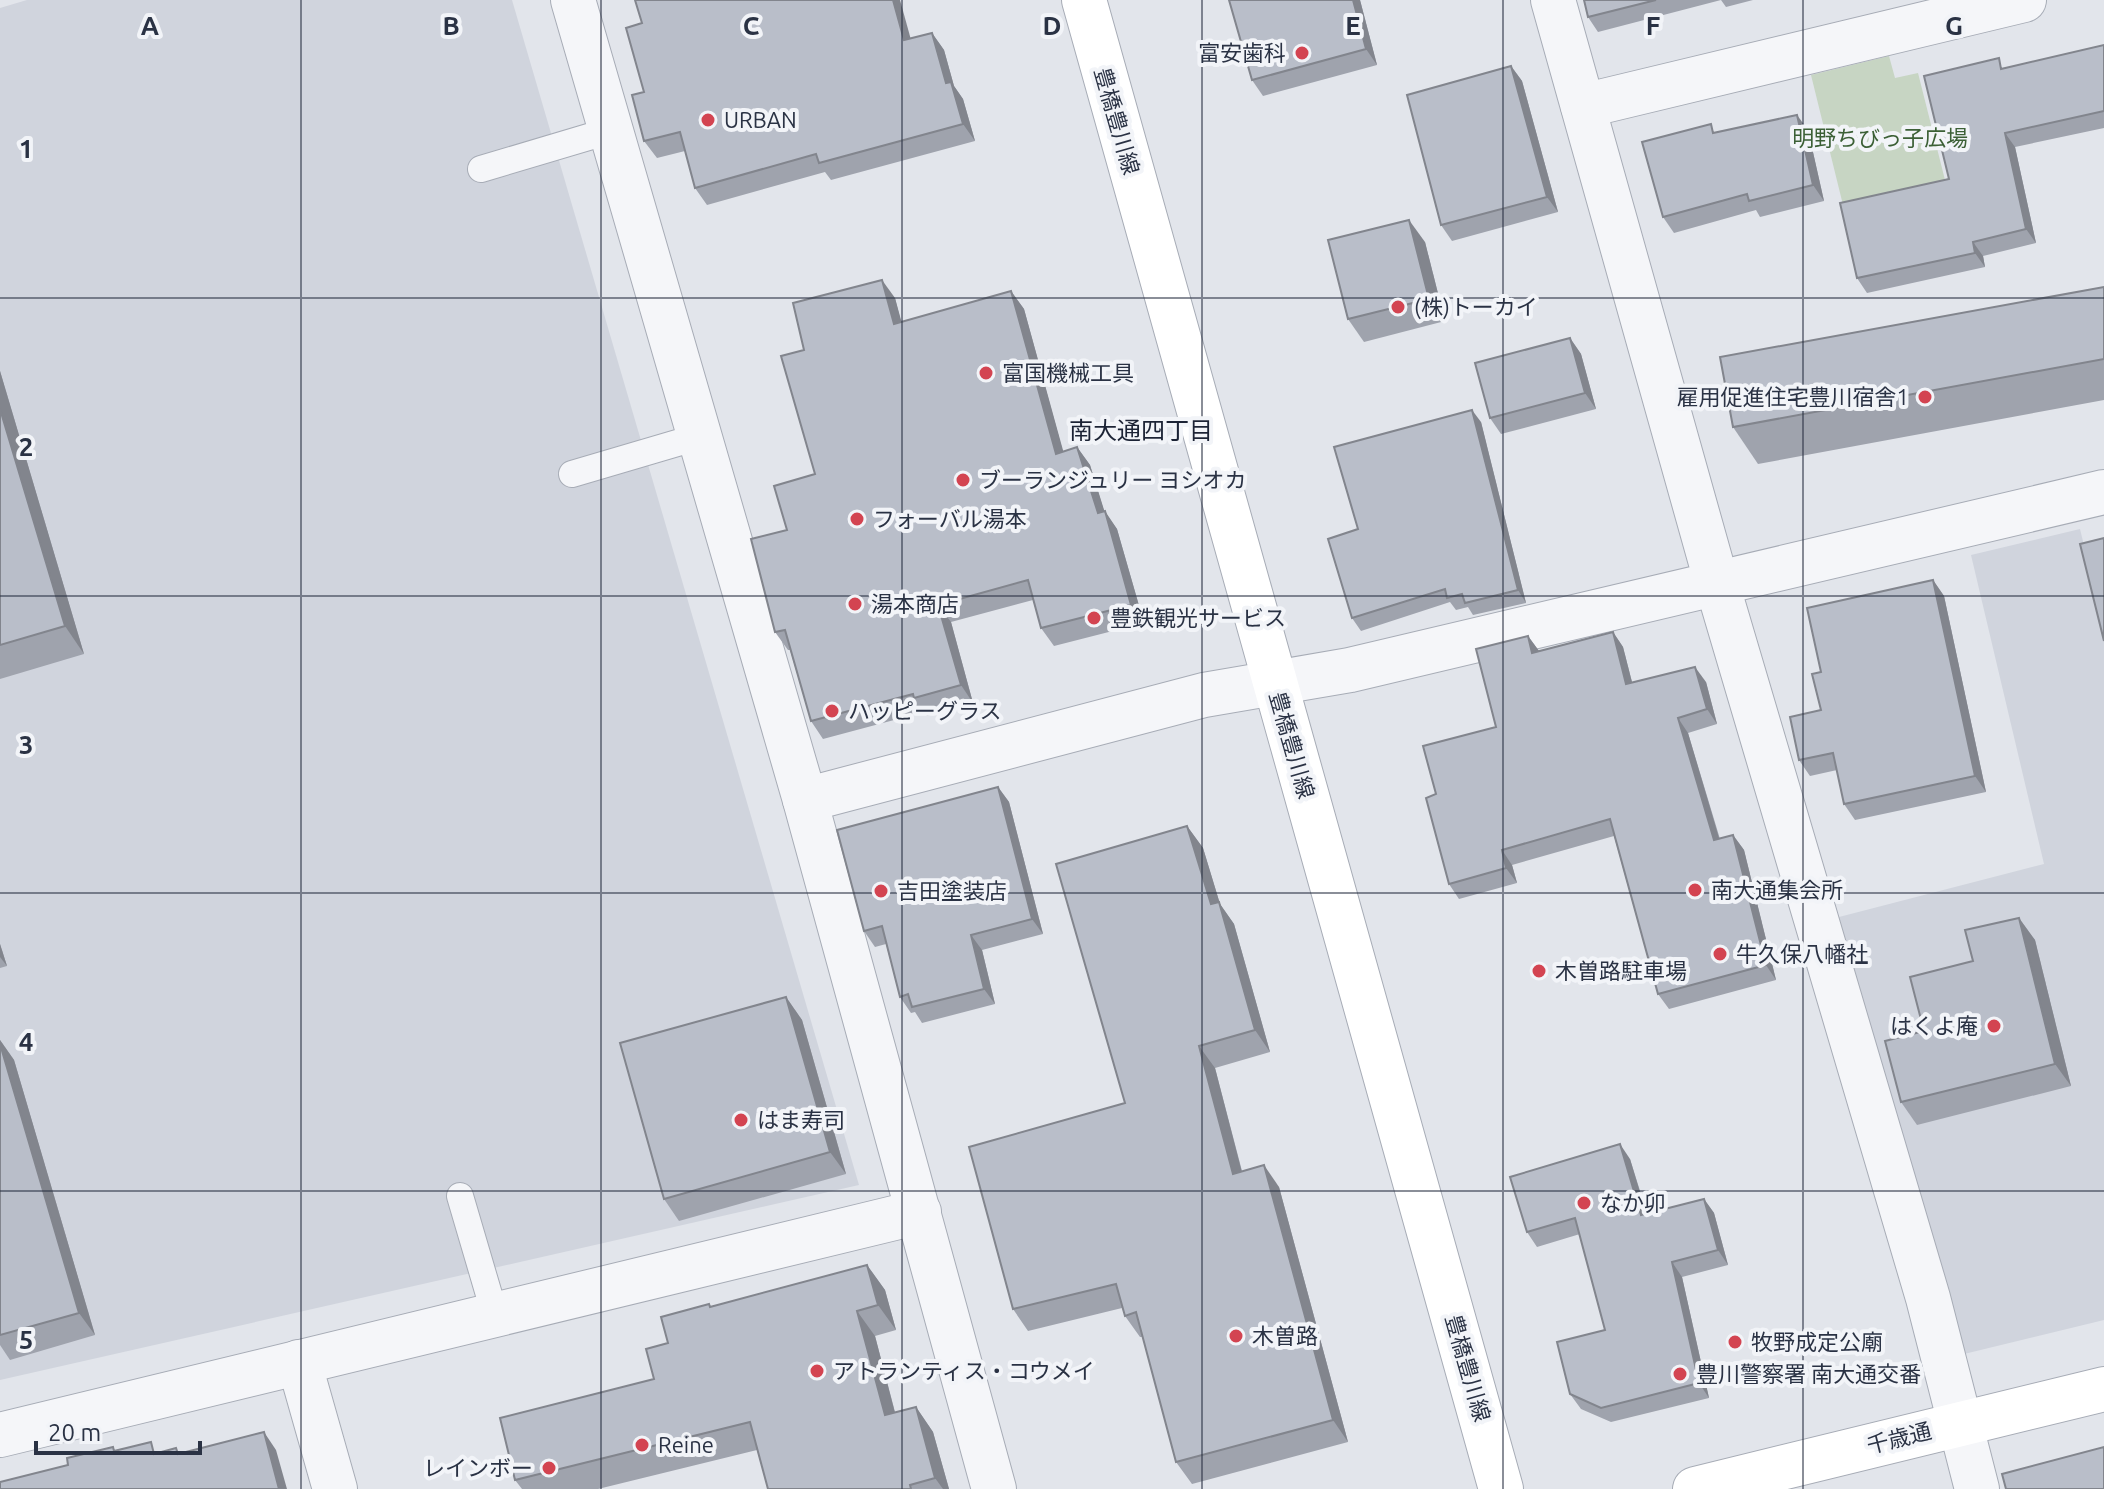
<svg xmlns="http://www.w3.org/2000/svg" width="2104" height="1489" font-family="Ubuntu,'Noto Sans JP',sans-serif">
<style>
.built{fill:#d0d4dd}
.green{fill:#c7d5c3}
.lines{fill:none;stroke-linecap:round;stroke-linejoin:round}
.lane-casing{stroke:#a7acb6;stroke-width:28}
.street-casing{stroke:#a7acb6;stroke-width:46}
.secondary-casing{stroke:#a7acb6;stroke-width:46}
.lane{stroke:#f5f6f9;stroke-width:26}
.street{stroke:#f5f6f9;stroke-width:44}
.secondary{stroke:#fff;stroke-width:44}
.wall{fill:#9fa3ad}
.shaded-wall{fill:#82858d}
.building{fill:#b9bec9;stroke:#82858d;stroke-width:2}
.grid{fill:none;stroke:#2a3244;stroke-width:2;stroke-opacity:0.55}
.poi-dot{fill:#d34451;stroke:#f2f4f8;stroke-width:3}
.labels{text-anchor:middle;stroke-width:8;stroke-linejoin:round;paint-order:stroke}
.poi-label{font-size:22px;fill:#2a3244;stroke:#f2f4f8;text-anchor:start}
.street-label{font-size:22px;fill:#2a3244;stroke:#f2f4f8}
.park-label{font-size:22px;fill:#3c6036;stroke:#f2f4f8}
.neighbourhood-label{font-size:24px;fill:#1c2335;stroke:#f2f4f8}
.grid-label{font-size:26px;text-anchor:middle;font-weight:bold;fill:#2a3244;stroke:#f2f4f8;stroke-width:8;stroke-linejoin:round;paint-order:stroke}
</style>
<rect width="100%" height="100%" fill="#e2e5eb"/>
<!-- built -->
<g class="built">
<path d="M27 0H512L859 1185 0 1380V8Z"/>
<path d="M2080 529 2104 627V1320L1960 1355 1839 917 2044 864 1971 555Z"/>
</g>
<!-- green -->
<path class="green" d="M1889 56 1895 78 1918 73 1945 180 1843 205 1811 75Z"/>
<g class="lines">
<defs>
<g id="lane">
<path d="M481 169 612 130"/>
<path d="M572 474 701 436"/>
<path d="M460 1196 495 1315"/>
</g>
<g id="street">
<path d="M573 0 805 800 994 1489"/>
<path d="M1553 0 1717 584 1928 1298 1977 1489"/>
<path d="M1583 106 2024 0"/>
<path d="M805 800 1204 695 1350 670 2104 492"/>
<path d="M299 1362 335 1489"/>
<path d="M0 1435 919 1212"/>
</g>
<g id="secondary">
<path d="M1084 0 1501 1489"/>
<path d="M1695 1489 2104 1389"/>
</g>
</defs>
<!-- lane casing -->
<use href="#lane" class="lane-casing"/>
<!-- street casing -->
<use href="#street" class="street-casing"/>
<!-- secondary casing -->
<use href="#secondary" class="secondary-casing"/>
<!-- lane -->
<use href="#lane" class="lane"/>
<!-- street -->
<use href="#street" class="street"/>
<!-- secondary -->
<use href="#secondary" class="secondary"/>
</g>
<!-- wall -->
<g class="wall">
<path d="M1360 0 1377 65 1263 96 1252 80Z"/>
<path d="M1584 0H1753L1726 7 1721 0 1598 32 1588 17Z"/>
<path d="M642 23 911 39 932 33 944 50 954 86 963 99 975 141 831 180 825 172 707 205 695 188 685 151 657 158 644 141Z"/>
<path d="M2104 45V128L2015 147 2036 243 1983 256 1985 267 1867 293 1857 278 1949 179 2006 68Z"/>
<path d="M1511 66 1522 81 1558 212 1452 241 1441 225Z"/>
<path d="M1808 130 1824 201 1760 217 1756 210 1674 233 1663 217 1716 132Z"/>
<path d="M1425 242 1445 321 1364 342 1348 319Z"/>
<path d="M2104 287V400L1758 464 1733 427Z"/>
<path d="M1011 291 1024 309 1063 452 1077 447 1090 465 1104 511 1117 529 1144 623 1054 646 1041 628 1033 600 951 622 973 703 927 716 924 712 823 739 811 721 790 650H788L775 632 787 530 815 474 804 350 895 298 901 322Z"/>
<path d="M1570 338 1581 354 1596 409 1501 434 1490 418Z"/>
<path d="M0 371 84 654 0 679Z"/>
<path d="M1481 422 1526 603 1473 615 1468 607 1456 610 1450 602 1361 631 1352 618 1358 529Z"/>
<path d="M1933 580 1944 596 1986 792 1855 820 1844 804 1837 770 1810 776 1799 760 1821 710V672Z"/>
<path d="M1613 632 1623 647 1632 682H1706L1717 724 1688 733 1720 839 1733 835 1744 850 1776 980 1669 1009 1658 994 1614 836 1512 865 1517 883 1459 899 1449 884 1436 794 1496 727 1528 636 1539 651Z"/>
<path d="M998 787 1009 802 1043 934 982 950 995 1004 922 1023 915 1012 911 1013 900 997 886 944 875 947 864 931Z"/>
<path d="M1187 826 1203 848 1220 904 1234 924 1270 1052 1215 1068 1242 1171 1279 1187 1348 1442 1192 1484 1176 1462 1143 1337H1140L1125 1316 1122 1308 1028 1331 1013 1309 1125 1103Z"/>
<path d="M2019 918 2035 940 2071 1086 1917 1125 1901 1102 1924 1031Z"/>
<path d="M0 944 7 966 0 968Z"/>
<path d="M786 997 802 1020 846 1174 679 1221 664 1199Z"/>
<path d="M0 1040 14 1060 95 1335 10 1360 0 1345Z"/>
<path d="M1630 1159 1647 1213 1704 1199 1714 1213 1728 1265 1682 1277 1709 1398 1611 1422 1581 1409 1570 1394 1605 1330 1580 1234 1537 1247 1527 1232Z"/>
<path d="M867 1265 885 1290 896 1330 875 1336 895 1412 916 1407 933 1432 949 1489H768L757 1450 598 1489H522L515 1480 654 1379 668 1343 711 1307Z"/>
</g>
<!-- shaded-wall -->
<g class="shaded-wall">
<path d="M893 0H900L916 58 904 40Z"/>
<path d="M1353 0H1360L1377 65 1366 49Z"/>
<path d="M932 33 944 50 954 86 963 99 975 141 963 124 946 83Z"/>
<path d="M1511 66 1522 81 1558 212 1547 197Z"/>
<path d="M1797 115 1808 130 1824 201 1813 185Z"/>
<path d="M2005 133 2015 147 2036 243 2026 229Z"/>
<path d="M1409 220 1425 242 1445 321 1429 299Z"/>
<path d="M1973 242 1983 256 1985 267 1975 253Z"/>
<path d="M882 280 895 298 907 342 894 324Z"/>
<path d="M1011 291 1024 309 1069 472 1056 454Z"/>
<path d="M1570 338 1581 354 1596 409 1585 393Z"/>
<path d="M0 371 84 654 65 626 0 409Z"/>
<path d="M1472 410 1481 422 1526 603 1518 590Z"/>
<path d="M1077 447 1090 465 1110 529 1105 511 1117 529 1144 623 1131 605 1098 513Z"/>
<path d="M1933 580 1944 596 1986 792 1975 776Z"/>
<path d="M938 605 951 622 973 703 961 685Z"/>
<path d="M1613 632 1623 647 1636 698 1626 684Z"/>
<path d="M1528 636 1539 651 1532 653Z"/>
<path d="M1695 667 1706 682 1717 724 1707 709Z"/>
<path d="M1678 718 1688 733 1724 855 1714 840Z"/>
<path d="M998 787 1009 802 1043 934 1032 919Z"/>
<path d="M1187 826 1203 848 1220 904 1234 924 1270 1052 1255 1030 1211 904Z"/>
<path d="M1733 835 1744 850 1776 980 1766 965Z"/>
<path d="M1502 850 1512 865 1517 883 1506 868Z"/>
<path d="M2019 918 2035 940 2071 1086 2055 1064Z"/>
<path d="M971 935 982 950 995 1004 984 989Z"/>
<path d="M0 944 7 966 0 957Z"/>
<path d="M786 997 802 1020 846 1174 830 1152Z"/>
<path d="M0 1040 14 1060 95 1335 79 1313 0 1044Z"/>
<path d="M1199 1046 1215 1068 1248 1196 1233 1174Z"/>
<path d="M1620 1144 1630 1159 1651 1229 1641 1215Z"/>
<path d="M1264 1165 1279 1187 1348 1442 1333 1420Z"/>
<path d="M1704 1199 1714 1213 1728 1265 1718 1250Z"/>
<path d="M1672 1262 1682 1277 1709 1398 1699 1383Z"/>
<path d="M867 1265 885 1290 896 1330 878 1305Z"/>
<path d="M857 1311 875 1336 902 1440 885 1415Z"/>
<path d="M916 1407 933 1432 949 1489H943L935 1478Z"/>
<path d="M264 1432 276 1450 287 1489H279Z"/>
</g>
<!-- building -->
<g class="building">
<path d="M635 0H893L904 40 932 33 946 83 951 82 963 124 819 163 816 154 695 188 680 132 644 141 632 95 644 92 626 28 642 23Z"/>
<path d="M1229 0H1353L1366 49 1252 80Z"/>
<path d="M1584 0H1656L1588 17Z"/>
<path d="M2104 45V111L2005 133 2026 229 1973 242 1975 253 1857 278 1840 203 1949 179 1924 76 1999 58 2001 69Z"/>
<path d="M1511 66 1547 197 1441 225 1407 95Z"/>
<path d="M1797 115 1813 185 1749 201 1747 194 1663 217 1642 142 1711 124 1713 133Z"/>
<path d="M1409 220 1429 299 1348 319 1328 240Z"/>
<path d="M882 280 894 324 1011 291 1056 454 1077 447 1098 513 1105 511 1131 605 1041 628 1028 580 938 605 961 685 914 698 913 694 811 721 785 630 775 632 751 539 787 530 774 486 815 474 781 356 804 350 793 303Z"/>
<path d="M2104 287V359L1733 427 1720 357Z"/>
<path d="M1570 338 1585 393 1490 418 1475 363Z"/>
<path d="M0 409 65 626 0 645Z"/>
<path d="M1472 410 1518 590 1465 603 1462 594 1447 598 1445 589 1352 618 1328 539 1358 529 1334 447Z"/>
<path d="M2104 538V641L2080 544Z"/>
<path d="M1933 580 1975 776 1844 804 1833 753 1799 760 1790 717 1821 710 1812 674 1821 672 1807 608Z"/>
<path d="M1613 632 1626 684 1695 667 1707 709 1678 718 1714 840 1733 835 1766 965 1658 994 1610 819 1502 850 1506 868 1449 884 1426 798 1436 794 1423 746 1496 727 1476 649 1528 636 1532 653Z"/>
<path d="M998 787 1032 919 971 935 984 989 912 1007 908 994 900 997 882 926 864 931 837 830Z"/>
<path d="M1187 826 1211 904 1219 902 1255 1030 1199 1046 1233 1174 1264 1165 1333 1420 1176 1462 1136 1312 1125 1316 1116 1284 1013 1309 969 1147 1125 1103 1056 864Z"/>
<path d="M2019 918 2055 1064 1901 1102 1885 1041 1924 1031 1910 977 1973 961 1965 930Z"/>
<path d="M786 997 830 1152 664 1199 620 1043Z"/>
<path d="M0 1044 79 1313 0 1335Z"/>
<path d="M1620 1144 1641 1215 1704 1199 1718 1250 1672 1262 1699 1383 1601 1408 1570 1394 1557 1342 1605 1330 1575 1218 1527 1232 1510 1177Z"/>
<path d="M867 1265 878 1305 857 1311 885 1415 916 1407 935 1478 910 1485 911 1489H768L750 1422 515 1480 500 1418 654 1379 646 1349 668 1343 661 1317 709 1304 710 1307Z"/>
<path d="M264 1432 279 1489H0V1482L68 1465 67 1458 113 1447 114 1451 151 1442 154 1454 176 1448 178 1454Z"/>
<path d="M2104 1447V1489H2006L2002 1474Z"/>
</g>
<!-- grid -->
<path class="grid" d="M301 0V1489M601 0V1489M902 0V1489M1202 0V1489M1503 0V1489M1803 0V1489M0 298H2104M0 596H2104M0 893H2104M0 1191H2104"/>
<!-- markers -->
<g class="poi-dot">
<circle cx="1302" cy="53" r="8"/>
<circle cx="708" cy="120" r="8"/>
<circle cx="1398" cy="307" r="8"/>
<circle cx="986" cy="373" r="8"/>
<circle cx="1925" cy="397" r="8"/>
<circle cx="963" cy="480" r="8"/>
<circle cx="857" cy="519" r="8"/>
<circle cx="855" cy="604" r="8"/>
<circle cx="1094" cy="618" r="8"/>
<circle cx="832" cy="711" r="8"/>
<circle cx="1695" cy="890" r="8"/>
<circle cx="881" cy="891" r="8"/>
<circle cx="1720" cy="954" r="8"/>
<circle cx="1539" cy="971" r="8"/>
<circle cx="1994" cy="1026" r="8"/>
<circle cx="741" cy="1120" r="8"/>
<circle cx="1584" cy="1203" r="8"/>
<circle cx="1236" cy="1336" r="8"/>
<circle cx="1735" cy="1342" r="8"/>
<circle cx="817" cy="1371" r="8"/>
<circle cx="1680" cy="1374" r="8"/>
<circle cx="642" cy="1445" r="8"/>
<circle cx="549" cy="1468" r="8"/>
</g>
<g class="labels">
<!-- poi labels -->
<g class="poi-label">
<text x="1286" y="61" text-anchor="end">富安歯科</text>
<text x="724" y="128">URBAN</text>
<text x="1414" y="315">(株)トーカイ</text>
<text x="1002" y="381">富国機械工具</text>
<text x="1909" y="405" text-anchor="end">雇用促進住宅豊川宿舎1</text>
<text x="979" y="488">ブーランジュリー ヨシオカ</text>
<text x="873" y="527">フォーバル湯本</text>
<text x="871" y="612">湯本商店</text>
<text x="1110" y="626">豊鉄観光サービス</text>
<text x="848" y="719">ハッピーグラス</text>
<text x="1711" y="898">南大通集会所</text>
<text x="897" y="899">吉田塗装店</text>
<text x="1736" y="962">牛久保八幡社</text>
<text x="1555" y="979">木曽路駐車場</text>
<text x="1978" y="1034" text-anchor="end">はくよ庵</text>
<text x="757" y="1128">はま寿司</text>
<text x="1600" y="1211">なか卯</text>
<text x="1252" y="1344">木曽路</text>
<text x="1751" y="1350">牧野成定公廟</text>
<text x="833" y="1379">アトランティス・コウメイ</text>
<text x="1696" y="1382">豊川警察署 南大通交番</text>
<text x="658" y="1453">Reine</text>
<text x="533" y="1476" text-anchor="end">レインボー</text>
</g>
<!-- street labels -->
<g class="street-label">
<text transform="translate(1117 121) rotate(74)" y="8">豊橋豊川線</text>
<text transform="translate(1292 745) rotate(74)" y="8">豊橋豊川線</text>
<text transform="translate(1468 1368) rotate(74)" y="8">豊橋豊川線</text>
<text transform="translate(1899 1438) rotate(-14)" y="8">千歳通</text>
</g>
<!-- park labels -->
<g class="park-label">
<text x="1880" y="146">明野ちびっ子広場</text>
</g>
<!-- neighbourhood labels -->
<g class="neighbourhood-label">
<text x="1141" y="439">南大通四丁目</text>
</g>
</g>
<g class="grid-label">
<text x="150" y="35">A</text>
<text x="451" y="35">B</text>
<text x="751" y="35">C</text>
<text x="1052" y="35">D</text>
<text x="1353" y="35">E</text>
<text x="1653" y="35">F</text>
<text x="1954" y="35">G</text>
<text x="26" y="158">1</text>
<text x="26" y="456">2</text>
<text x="26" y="754">3</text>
<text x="26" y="1051">4</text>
<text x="26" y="1349">5</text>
</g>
<!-- scale -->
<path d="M36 1441v12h164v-12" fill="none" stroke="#2a3244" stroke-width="4"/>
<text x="48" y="1441" font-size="24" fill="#2a3244" stroke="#f2f4f8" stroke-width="6" paint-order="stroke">20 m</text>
</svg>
